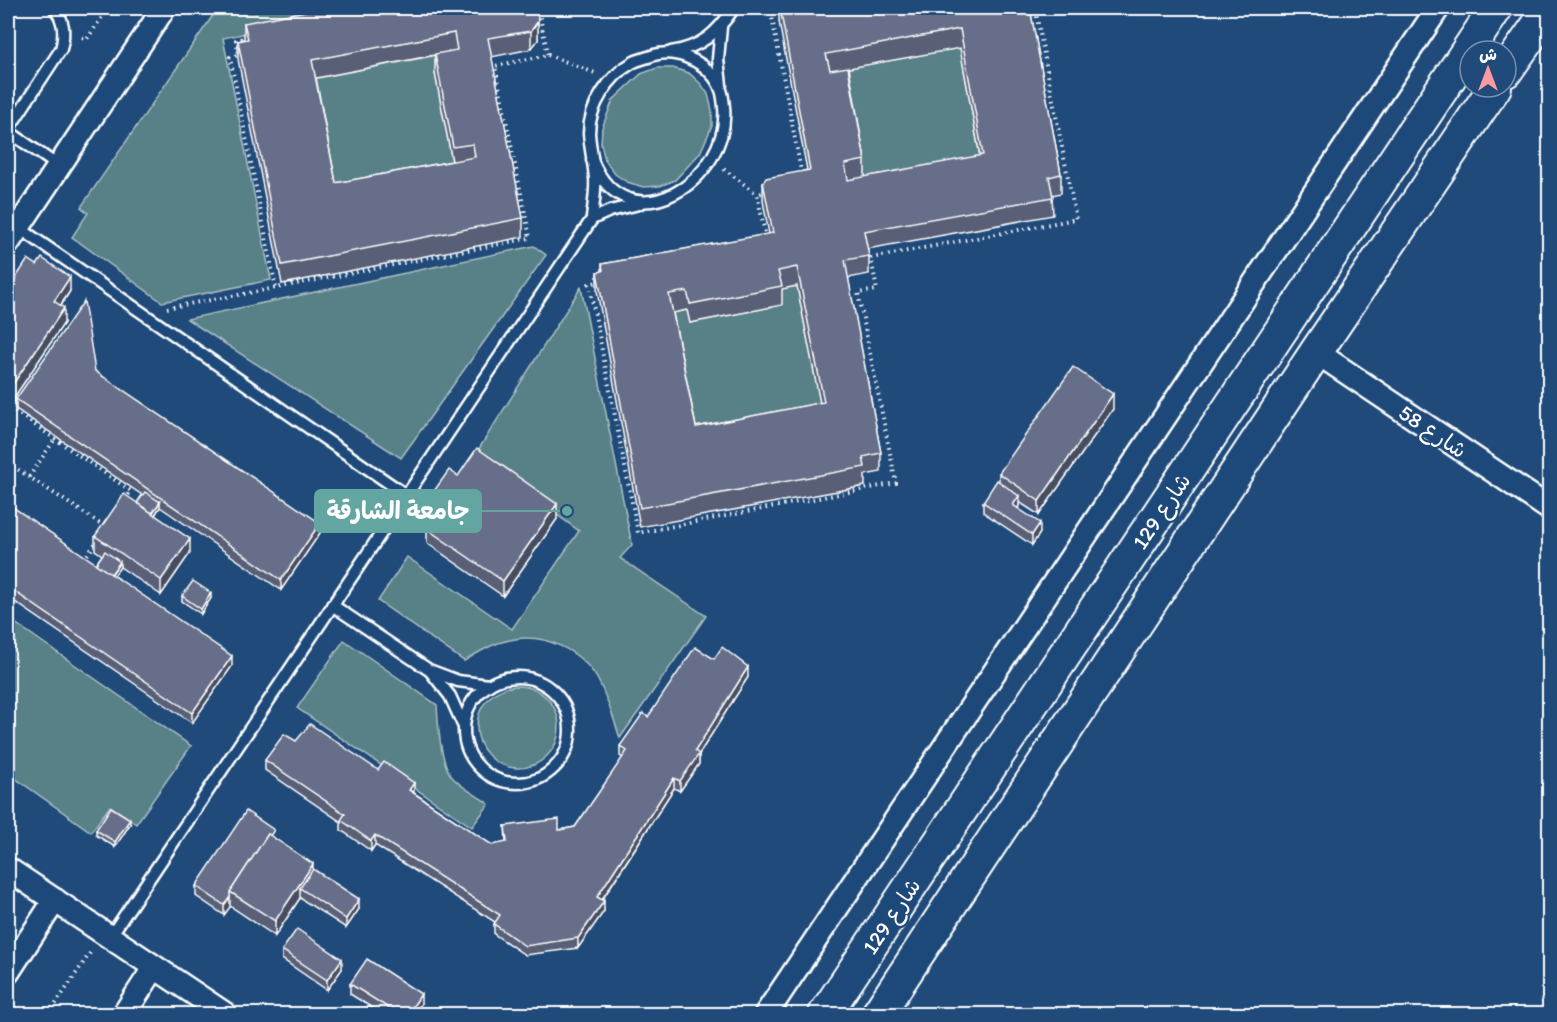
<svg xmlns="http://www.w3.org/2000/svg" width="1557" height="1022" font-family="Itim,'Playpen Sans Arabic',sans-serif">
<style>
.green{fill:#588087;stroke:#acc0c3;stroke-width:1.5}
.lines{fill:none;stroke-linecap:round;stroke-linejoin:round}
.lane-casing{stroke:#fff;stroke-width:15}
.street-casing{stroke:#fff;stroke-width:27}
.secondary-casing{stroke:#fff;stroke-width:36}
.path{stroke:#fff;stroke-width:4;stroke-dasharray:1.5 4.5;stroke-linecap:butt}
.lane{stroke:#1f4a7a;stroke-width:10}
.street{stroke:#1f4a7a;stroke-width:22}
.secondary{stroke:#1f4a7a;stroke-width:32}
.wall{fill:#585f76;stroke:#fff;stroke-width:1.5;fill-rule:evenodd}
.shaded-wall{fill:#474d60;stroke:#fff;stroke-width:1.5}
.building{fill:#666e89;stroke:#fff;stroke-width:1.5;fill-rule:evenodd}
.labels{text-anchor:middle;stroke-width:4.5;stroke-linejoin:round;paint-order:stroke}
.street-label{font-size:22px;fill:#fff;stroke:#1f4a7a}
.leader{fill:none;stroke:#63a6a1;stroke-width:2}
.callout-dot{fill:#63a6a1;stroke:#1f4a7a;stroke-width:2}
.callout{fill:#63a6a1;stroke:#63a6a1;stroke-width:2}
.callout-label{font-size:24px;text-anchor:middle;font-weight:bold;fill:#fff}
</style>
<rect width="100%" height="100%" fill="#1f4a7a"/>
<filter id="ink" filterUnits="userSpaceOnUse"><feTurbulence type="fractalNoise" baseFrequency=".0167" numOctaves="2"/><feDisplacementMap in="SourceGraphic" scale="12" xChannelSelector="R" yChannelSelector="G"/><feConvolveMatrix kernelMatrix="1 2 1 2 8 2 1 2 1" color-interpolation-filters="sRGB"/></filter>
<g filter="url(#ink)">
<!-- green -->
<g class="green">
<path d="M218 8H367L223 38 271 280 162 302 72 237 88 213 81 207Z"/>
<path d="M960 48 983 174 848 199 826 72Z"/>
<path d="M454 52 435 74 453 166 336 202 312 79Z"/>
<path d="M657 68H673L689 73 701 84 708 94 712 110V126L700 153 675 180 660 186 643 187 627 182 615 174 605 160 601 144 602 128 613 100 641 74Z"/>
<path d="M534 246 546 255 401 458 187 319Z"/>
<path d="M797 286 824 421 696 446 669 313 687 310 690 322 781 305 778 289Z"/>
<path d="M581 287 632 545 620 558 706 616 620 738C614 720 608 700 599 682 583 651 544 632 510 640 493 643 479 652 464 661L378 601 407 557 512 629 579 531 475 455Z"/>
<path d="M8 618 191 746 136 824 110 806 91 832 8 773Z"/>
<path d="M344 640 437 705C438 723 440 766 454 779 464 789 478 796 489 804L472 827 297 708Z"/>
<circle cx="518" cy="727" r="41"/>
</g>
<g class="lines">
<defs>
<g id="lane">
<path d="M721 27 718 59 721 85"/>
<path d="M671 52C702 47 717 33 734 8"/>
<path d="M8 130 61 49C65 34 65 20 54 8"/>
<path d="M8 131 58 166"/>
<path d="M592 219 610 211 639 204"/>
<path d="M18 227 406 495"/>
<path d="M332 605 429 670 458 681 489 685"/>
<path d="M431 672 450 696 463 725"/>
<circle cx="517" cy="730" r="53"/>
<path d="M110 937 592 219C593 206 596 192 595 179 594 164 590 149 589 133 589 106 609 76 632 63 639 59 647 58 654 55 675 49 701 60 714 77 722 87 723 96 724 107 731 179 628 248 592 160"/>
</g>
<g id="street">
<path d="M8 243 164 8"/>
<path d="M1316 352 1550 509"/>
<path d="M8 869 225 1014"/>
<path d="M8 972 55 900"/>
<path d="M124 1014 154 968"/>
<path d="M766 1014 1438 8"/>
</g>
<g id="secondary">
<path d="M1506 71 1550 8"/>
<path d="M825 1014 1496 8"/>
<path d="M878 1014 1316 352 1495 87"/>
</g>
</defs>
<!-- lane casing -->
<use href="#lane" class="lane-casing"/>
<!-- street casing -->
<use href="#street" class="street-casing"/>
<!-- secondary casing -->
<use href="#secondary" class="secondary-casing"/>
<!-- path -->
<g class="path">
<path d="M782 10 771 12 802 176"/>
<path d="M82 37 87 39 108 8"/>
<path d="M248 37 236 40 239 55 230 57 276 288 530 238 495 66 548 55 538 8"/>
<path d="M548 55 595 73"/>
<path d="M724 169 757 194"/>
<path d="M766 238 757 194 767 192"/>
<path d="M601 281 589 284 638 533 896 483 858 293 877 290 871 258 1076 219 1035 8"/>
<path d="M167 308 276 288"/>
<path d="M10 408 131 491 126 499"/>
<path d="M8 412 19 396"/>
<path d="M8 463 105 527"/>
<path d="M29 477 55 439"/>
<path d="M83 557 85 558 98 540"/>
<path d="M49 1014 90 953"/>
</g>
<!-- lane -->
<use href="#lane" class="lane"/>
<!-- street -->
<use href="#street" class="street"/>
<!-- secondary -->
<use href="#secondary" class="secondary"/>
</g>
<!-- wall -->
<g class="wall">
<path d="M537 8 538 40 531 49 491 57 523 218V237L282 284 238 59V41L244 39V23ZM435 55V73L452 161 336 183 316 78Z"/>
<path d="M779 8H1030L1061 174V193L1052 195 1053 215 867 249 869 256V274L848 278 881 453V472L865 475V486L640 527 597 291V272H602V264L769 234 763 201V182L807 170 779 22ZM960 48 980 156 865 177V160L849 68ZM797 286 820 403 696 427 673 313 687 310 690 323 782 305V289Z"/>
<path d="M8 290 70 291 61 306 64 323 11 402 8 399Z"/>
<path d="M95 371 320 533 281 590 160 507 155 515 190 553 161 595 120 567 113 576 232 666 192 723 8 597V504L96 564 102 555 95 550V536L137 503 142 495 16 409V399Z"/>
<path d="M1113 409 1039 515 1019 502V506L1017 508 1040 533 1032 545 983 512V502L999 482V473Z"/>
<path d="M458 476 557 519 503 596 427 543V529L436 516 429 512V498Z"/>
<path d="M182 596 211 598 201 614 182 601Z"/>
<path d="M714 659 748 677 699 754V764L680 791 674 788 602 900 604 911 578 948 525 955 494 934V924L495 922 375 845 371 851 341 830V822L265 770V760L296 741 414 793 492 845 506 843 505 826 559 830 575 827 623 758 620 756V746L648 717Z"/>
<path d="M130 824 115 847 96 835V830Z"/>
<path d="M274 838 313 869 359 909 346 928 300 898 275 936 230 906 224 915 196 896V886Z"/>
<path d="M282 950 342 969 327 990 282 959Z"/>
<path d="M350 984 421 1004 414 1014H382L350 994Z"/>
</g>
<!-- shaded-wall -->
<g class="shaded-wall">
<path d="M538 21V40L531 49V31Z"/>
<path d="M70 277V291L54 315V301Z"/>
<path d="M64 308V323L11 402V387Z"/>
<path d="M1113 394V409L1039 515V501Z"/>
<path d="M1019 496V506L1013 515V505Z"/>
<path d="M160 502V507L148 525V520Z"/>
<path d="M557 504V519L503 596V581Z"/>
<path d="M320 523V533L281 590V580Z"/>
<path d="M1040 523V533L1032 545V535Z"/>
<path d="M190 539V553L161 595V580Z"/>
<path d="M120 562V567L109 583V578Z"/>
<path d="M211 593V598L201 614V609Z"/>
<path d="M232 656V666L192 723V713Z"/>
<path d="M748 667V677L699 754V764L680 791V781L695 751Z"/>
<path d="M674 778V788L597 907V897Z"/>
<path d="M414 783V793L409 790Z"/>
<path d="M130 819V824L115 847V842Z"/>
<path d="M375 835V845L371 851V841Z"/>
<path d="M313 864V879L300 888V898L275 936V921Z"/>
<path d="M230 897V907L224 915V905Z"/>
<path d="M359 899V909L346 928V919Z"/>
<path d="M604 901V911L578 948V938Z"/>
<path d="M342 959V969L327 990V980Z"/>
<path d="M421 994V1004L414 1014H408Z"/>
</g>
<!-- building -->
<g class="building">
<path d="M321 8H537L538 21 531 31 488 38 523 218 282 265 238 41 248 39 244 23ZM454 33 457 50 435 54 453 147 473 144 475 157 336 183 312 60Z"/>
<path d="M780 8H1030L1061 174 1049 177 1053 197 864 231 869 256 845 260 881 453 863 457 865 467 640 508 597 272 603 271 602 264 773 233 763 182 766 178 810 170ZM960 29 983 155 848 180 845 164 865 160 848 67 830 70 826 54ZM797 267 824 402 696 427 669 294 687 291 690 304 782 286 778 271Z"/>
<path d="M42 258 70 277 54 301 64 308 11 387 8 385V290L28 259 37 265Z"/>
<path d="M84 301 95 371 320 523 281 580 16 399Z"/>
<path d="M1073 367 1113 394 1039 501 999 473Z"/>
<path d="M477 448 557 504 503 581 427 529 443 506 429 498 449 470 458 476Z"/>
<path d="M997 480 1019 496 1013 505 1040 523 1032 535 983 502Z"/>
<path d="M145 492 160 502 152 513 137 503Z"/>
<path d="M124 494 190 539 161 580 95 536Z"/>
<path d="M8 504 232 656 192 713 8 587Z"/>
<path d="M105 551 120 562 111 574 96 564Z"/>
<path d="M193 581 211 593 201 609 182 596Z"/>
<path d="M695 647 714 659 722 647 748 667 695 751 699 754 680 781 674 778 597 897 604 901 578 938 525 946 494 924 500 915 375 835 371 841 341 820 345 814 265 760 284 734 296 741 310 724 378 770 384 762 414 783 409 790 492 845 507 842 505 826 559 819V830L575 827 627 751 620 746 643 713 648 717Z"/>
<path d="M111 807 130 819 115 842 96 830Z"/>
<path d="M246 811 274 830 270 836 268 834 230 892V897L224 905 196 886Z"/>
<path d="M268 834 313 864 275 921 230 892Z"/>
<path d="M313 869 359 899 346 919 300 888Z"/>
<path d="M297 929 342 959 327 980 282 950Z"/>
<path d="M367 959 421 994 408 1014H398L350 984Z"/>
</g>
</g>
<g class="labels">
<!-- street labels -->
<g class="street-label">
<text transform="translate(1433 431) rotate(34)" y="8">شارع 58</text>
<text transform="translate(1161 511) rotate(-56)" y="8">شارع 129</text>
<text transform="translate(891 916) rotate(-56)" y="8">شارع 129</text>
</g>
</g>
<!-- callouts -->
<path class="leader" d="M567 511L481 511"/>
<circle class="callout-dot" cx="567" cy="511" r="6"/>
<rect class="callout" x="315" y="490" width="166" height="42" rx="6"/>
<g class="callout-label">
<text x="398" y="519">جامعة الشارقة</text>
</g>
<!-- margin -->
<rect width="1557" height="1022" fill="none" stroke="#1f4a7a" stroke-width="30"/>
<rect x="15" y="15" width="1527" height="992" fill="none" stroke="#fff" stroke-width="2" filter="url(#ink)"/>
<!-- north arrow -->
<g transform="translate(1488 69)"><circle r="28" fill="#1f4a7a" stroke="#7992af" stroke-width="1.5"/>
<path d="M0-4.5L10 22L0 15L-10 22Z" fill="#ff9aa2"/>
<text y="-9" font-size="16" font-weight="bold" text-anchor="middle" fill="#ffffff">ش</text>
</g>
</svg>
